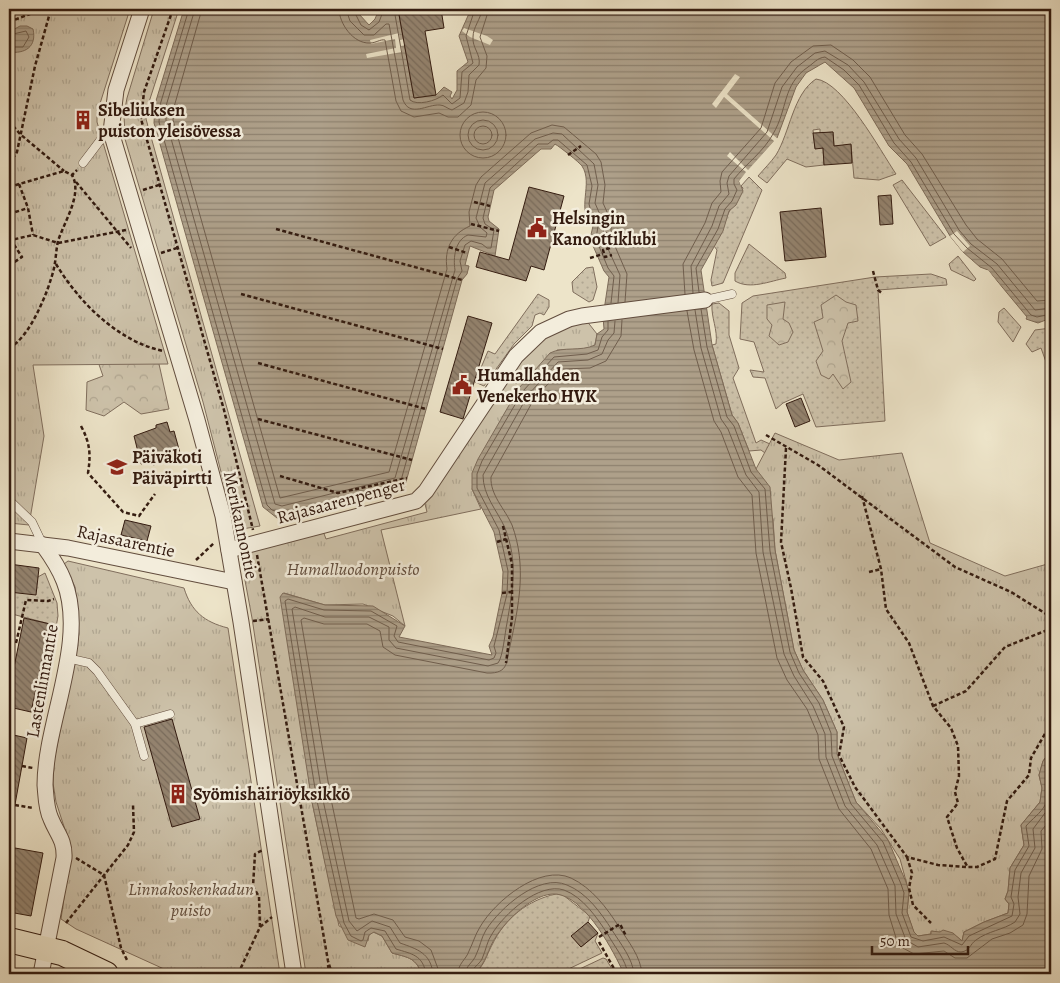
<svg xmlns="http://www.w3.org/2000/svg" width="1060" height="983" font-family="Alegreya,serif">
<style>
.grass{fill:url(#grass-dots);stroke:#806e5d}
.forest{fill:url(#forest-crowns);stroke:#806e5d}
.park{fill:url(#park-tufts);stroke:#806e5d}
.water{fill:url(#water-rules);stroke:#7d6b59}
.pier{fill:#ede4c9}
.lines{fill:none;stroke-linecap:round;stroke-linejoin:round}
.shore{stroke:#705e4d;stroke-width:1}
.building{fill:url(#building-back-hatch);stroke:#331b10}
.lane-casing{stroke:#624d3e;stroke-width:9}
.street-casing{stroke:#624d3e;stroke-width:17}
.primary-casing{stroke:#331b10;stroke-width:26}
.path{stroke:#331b10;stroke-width:2.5;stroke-dasharray:4 2.5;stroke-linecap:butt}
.lane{stroke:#f3eddc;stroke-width:8}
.street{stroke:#f3eddc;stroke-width:15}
.primary{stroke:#ede4c9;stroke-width:24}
.labels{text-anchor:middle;stroke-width:5;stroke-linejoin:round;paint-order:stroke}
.poi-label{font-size:18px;font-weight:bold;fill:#331b10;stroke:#f3eddc;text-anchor:start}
.street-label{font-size:18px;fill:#331b10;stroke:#f3eddc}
.park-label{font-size:18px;font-style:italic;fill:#614d3e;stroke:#f3eddc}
</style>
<defs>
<pattern id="grass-dots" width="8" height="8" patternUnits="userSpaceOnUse" patternTransform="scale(1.25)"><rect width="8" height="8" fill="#cdc2aa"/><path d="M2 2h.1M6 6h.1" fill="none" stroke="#b0a691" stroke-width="1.8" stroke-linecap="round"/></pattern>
<pattern id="forest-crowns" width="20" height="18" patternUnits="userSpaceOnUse" patternTransform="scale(1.25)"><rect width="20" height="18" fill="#cdc2aa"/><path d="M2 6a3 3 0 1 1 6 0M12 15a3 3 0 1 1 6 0" fill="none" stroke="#b0a691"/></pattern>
<pattern id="park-tufts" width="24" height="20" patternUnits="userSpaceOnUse" patternTransform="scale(1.25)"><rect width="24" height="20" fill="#cdc2aa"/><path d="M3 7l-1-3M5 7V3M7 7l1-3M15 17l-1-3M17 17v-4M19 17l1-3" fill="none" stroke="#b0a691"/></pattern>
<pattern id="water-rules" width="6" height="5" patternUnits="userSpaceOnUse" patternTransform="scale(1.25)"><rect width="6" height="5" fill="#aea08a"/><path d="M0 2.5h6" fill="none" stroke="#8e826f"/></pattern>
<pattern id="building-back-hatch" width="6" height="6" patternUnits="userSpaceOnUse" patternTransform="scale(1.25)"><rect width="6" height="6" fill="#948470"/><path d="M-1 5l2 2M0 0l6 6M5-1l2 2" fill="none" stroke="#796b5b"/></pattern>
</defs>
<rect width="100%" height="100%" fill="#ede4c9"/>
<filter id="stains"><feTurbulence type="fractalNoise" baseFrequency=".004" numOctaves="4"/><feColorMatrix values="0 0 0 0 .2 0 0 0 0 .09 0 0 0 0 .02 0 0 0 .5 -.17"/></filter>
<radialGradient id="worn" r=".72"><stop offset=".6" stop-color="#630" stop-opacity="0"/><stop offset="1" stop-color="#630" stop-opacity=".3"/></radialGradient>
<!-- grass -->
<g class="grass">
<path d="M816 79C843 82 880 150 896 174L879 180 854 178 851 145 834 146 833 132 820 133V129L813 130 815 148H823L824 165 806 167 787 159 767 183 758 176C764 169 771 162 776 155 790 132 793 94 816 79Z"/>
<path d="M749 177 762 190 723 283 712 286 711 280 717 250 714 246C720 235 723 223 729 212 733 204 740 198 743 188L741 186Z"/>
<path d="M902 180 946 237 930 246 893 185Z"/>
<path d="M749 244 785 273 786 278C770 281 750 290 735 281V273Z"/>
<path d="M958 256 976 279 974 281 951 270 949 264Z"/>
<path d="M593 267 597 287 593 300 589 302 573 292 572 282 586 268Z"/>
<path d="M931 274 946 279 947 285 878 290 885 421 816 427 803 394 783 403 776 409 765 378 753 377 750 370 764 372 754 342 740 339 742 303 753 296 875 277Z"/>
<path d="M538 294 549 300V307L544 315 540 313 535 315 532 326 514 344 484 386 475 382 488 351 495 354Z"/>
<path d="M719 303 729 311V335L739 368 733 378 756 443 761 440 770 444 765 453 761 450 749 451 738 423 732 415 712 345 716 344C718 329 711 318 712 304Z"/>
<path d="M1004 308 1021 327 1013 342 998 322 999 312Z"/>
<path d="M1051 328V376L1041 348 1032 352 1026 344 1035 330Z"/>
<path d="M45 573 57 603 58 616 41 712H31L50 624 12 614 9 626V601H11V592Z"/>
<path d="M556 894 563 895 590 916 588 922 572 936 581 947 598 933 595 941 602 953 558 974H555L553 969 531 974H474C485 965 486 956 492 945 505 918 528 900 556 894Z"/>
<path d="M603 958 606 959 615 974H569Z"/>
</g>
<!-- forest -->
<g class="forest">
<path d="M836 295 846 302 856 305 858 321 848 323 842 341 851 382 843 389 833 374 829 379 821 375 816 361 823 351 814 322 823 318 821 305Z"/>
<path d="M785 302 783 319 789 323 793 332 788 342 779 345 769 336 772 325 767 319V305Z"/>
<path d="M88 333 157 355 169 409 141 414 124 402 104 416 86 410 87 382 103 376Z"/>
</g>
<!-- park -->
<g class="park">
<path d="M9 9H130L97 113V122L168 364 33 365 44 436 29 525 9 523Z"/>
<path d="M154 9H179L149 102 146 119 260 526 236 530 203 402 125 139 124 114 127 98Z"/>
<path d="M586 320 597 334 595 346 587 349 557 350 472 489 481 509 381 530 405 626 393 616 363 604 325 605 284 593 312 802 339 926 368 941 369 935 373 932 382 936 392 953C406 957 415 957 421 972L419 974H306L252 618 241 559 252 550 323 531 326 539 427 512 424 500 522 358 551 333Z"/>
<path d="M775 433 839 460 902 453 930 543 1005 576 1051 563V750L1043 761 1039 775 1042 788 1040 802 1021 825 1024 845 1010 868 1008 891 1005 899 1009 904 1008 913 984 922 964 932 962 941C950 930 946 934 931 932V934L918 936 914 933 907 912 909 892 900 859 881 829 856 802 837 754V732L823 700 803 670 794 650 775 550 773 519 756 469Z"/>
<path d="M68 561 184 588C191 611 204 622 228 628L280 974H170L164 969 76 929 61 919 71 848 56 802 53 783 54 761 79 634 75 587 64 564Z"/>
</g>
<!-- water -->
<g class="water">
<path d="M184 9H359V14L369 25 375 19 379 9H398L414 98 436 95 444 87 452 92 450 96 452 99 457 90V71L468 62 459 36 471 9H1051V318L1038 323 1026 319 1027 317 988 270 980 267 963 252 950 236 907 164 889 146 854 88 825 62 806 73 796 87 777 138 739 181 743 191 736 205 729 211 723 231 701 270 712 345 732 415 738 423 756 469 770 487 775 550 794 650 803 670 823 700 837 732V754L856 802 888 840 906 882 909 892 907 912 914 932 918 936 931 934V931L940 932 943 930 953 933 962 941 964 932 984 922 1008 913 1009 904 1005 899 1008 891 1010 868 1024 845 1021 825 1040 802 1042 788 1039 775 1043 761 1051 750V974H624C613 950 588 903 561 895 539 888 508 918 497 935 487 949 487 963 474 974H426L421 972C415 957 406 957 392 953L382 936 374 932 369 935 365 947 348 940 336 916 312 802 280 597 283 593 325 605 373 606 405 626 399 637 492 655 489 646 493 637 502 593 503 572 494 532 472 489V473L478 459 519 388 550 353C564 346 580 352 595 345L597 334 604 329 603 317 609 277 604 271 590 239 593 226C575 210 594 184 582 166 579 162 560 147 555 144L551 149H541L494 190 488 217 489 221 499 229 495 256 470 246 465 265 469 266 467 274 462 280 404 489 283 518H277L263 507 154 123 155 104Z"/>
<path d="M20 26H27L33 29C37 47 25 54 9 52V32Z"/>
</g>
<!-- pier -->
<g class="pier">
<path d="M464 28 487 36 493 40 491 43 490 45 470 37 462 31Z"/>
<path d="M399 33 400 40 405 39 406 45 401 46 402 52 367 58 366 54 396 48 395 39 371 44 370 40Z"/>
<path d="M735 74 740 77 727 94 779 140 741 182V186L739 181 746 172 727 156 730 152 748 170 774 141 724 97 716 108 712 104Z"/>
<path d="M957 231 970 246 963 252 950 236Z"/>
<path d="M988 270 1012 301 1010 303 987 274 984 273Z"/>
</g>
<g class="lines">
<!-- shore -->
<g class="shore">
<path d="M189 9 160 105 159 122 267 505 272 510 282 513 400 484 457 279 462 271 460 261 465 245 471 241 482 244 487 248H491L494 230 485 224 483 218 490 188 538 144H548L553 140H558L587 165 592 186 589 204 593 219 598 226 596 239 608 268 614 276 611 303"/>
<path d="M195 9 166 106V121L275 504 282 506 395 478 455 270C453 258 455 240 468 235L486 237 487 233 480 227 476 218 485 183 535 139 553 133 562 134 594 164 598 185 595 203 604 224 603 238 620 275 618 303"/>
<path d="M202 9 174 107 173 120 280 498 389 472 447 269C444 248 452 234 470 226L469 212 476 185 481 177 531 133 552 125 564 127 596 154 601 162 605 185 603 203 611 221V237L627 274 625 302"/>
<path d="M339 9C339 23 353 44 370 43 376 43 380 39 385 40L396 101 401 111 414 117 439 113 448 117H458L471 105 476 80 486 68 487 56 480 37 489 9"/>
<path d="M346 9 350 21 364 35H374L386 24H389L403 100C410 118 427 104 440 105 444 105 448 109 452 110L464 103 468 92 469 75 479 65C481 54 472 48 473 37 473 27 481 19 482 9"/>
<path d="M353 9 361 25 369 30 379 22 384 9"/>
<path d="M394 9 410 100C417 106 436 101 443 95L452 104 460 98 462 72 473 63 466 36 475 9"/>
<path d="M9 35 26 31 29 37 23 47H9"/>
<circle cx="483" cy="135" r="23"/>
<circle cx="483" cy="135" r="15"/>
<circle cx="483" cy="135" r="9"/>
<path d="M699 292 696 268 718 229 725 209 732 201 737 190 734 184V179C746 164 764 151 773 134 788 109 782 85 808 67 814 63 817 58 825 57L844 70 859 85 894 143 911 162 954 234 967 248 992 268 1031 315 1037 317 1051 314"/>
<path d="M693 293 691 266 712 226 719 206 729 194 727 183 729 176 767 132 782 87 797 67 815 53 825 51 848 65 864 82 899 139 916 158 959 230 971 244 997 264 1035 310 1051 308"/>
<path d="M685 294 683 264 705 223 712 203 721 192 720 181 722 172 761 128 775 83 791 62 813 46 831 45 853 60 870 77 905 135 922 154 966 225 977 239 1002 259 1037 301 1051 300"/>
<path d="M701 309 707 347 727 417 734 426 751 472 765 489 770 551 790 652 799 673 819 703 831 733 832 756 851 804 883 842 901 884 904 893 902 913 911 937 923 941 944 937 962 945 969 936 1012 916 1014 904 1011 897 1015 870 1029 846 1026 826C1032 819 1041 813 1045 805 1052 789 1039 775 1051 759"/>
<path d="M695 310 701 348 721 419 728 429 746 475 759 492 763 552 784 654 794 676 813 706 825 734 826 757 845 806 877 845 895 886 896 914 906 940 918 947 944 943C951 945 954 952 961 952 970 951 970 944 976 940 988 931 1003 930 1015 922L1020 914 1018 897 1021 873 1035 848 1033 829 1051 805"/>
<path d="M687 311 694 350 714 421 721 432 738 477 752 495 756 553 777 658 787 680 807 709 818 735 819 759 839 809 871 849 888 889 889 915 897 941 903 948 914 954 944 951 955 958H967L992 939 1010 933 1023 925 1027 914 1029 876 1042 849 1041 831 1051 819"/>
<path d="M426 974C423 955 412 954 396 949L385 931 371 928 365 932 363 940 361 941 351 936 344 923 317 801 285 601 288 599 324 610 371 611 397 626 394 636 398 642 489 660 494 658 496 653 494 646 507 594 508 571 499 530 477 488V474L482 461 523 391 554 357 587 354 598 350 602 337 608 330V321"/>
<path d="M433 974C431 953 417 949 400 943L390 927 372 921 357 931 349 921 323 800 292 609 295 607 325 617H369L389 627V640L396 648 488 666 498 663C503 657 505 632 507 623 513 588 518 562 505 528 497 510 483 496 483 475L528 395 558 362 588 360 602 354 608 340 614 333 615 321"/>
<path d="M440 974 431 950 419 941 405 937 393 920 374 914 359 919 356 918 331 799 301 620 304 618 324 624H367L380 631 383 647 395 655 487 673C510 674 506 660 510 646 519 605 527 566 512 525 505 509 490 495 491 477L534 399 562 369 590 368 606 361 621 336 622 320"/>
<path d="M458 974C458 963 466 960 469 951 473 943 475 935 480 927 495 901 540 864 571 878 592 888 607 908 619 927 628 941 641 957 642 974"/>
<path d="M465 974C466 965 473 963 476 955 480 947 481 938 486 930 500 908 539 873 567 885 587 893 601 913 612 930 620 943 633 959 634 974"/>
<path d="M472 974C472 967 479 965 482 959 486 950 487 941 492 934 504 914 539 882 564 890 583 897 597 918 607 933 614 946 626 960 628 974"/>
</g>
</g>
<!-- building -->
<g class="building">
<path d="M398 9H441L444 28 425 31 436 95 414 98Z"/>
<path d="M833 132 834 146 851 144 852 163 824 165 823 148 815 149 813 133Z"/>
<path d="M529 187 564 196 544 270 531 266 526 281 476 267 480 252 509 260Z"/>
<path d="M891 195 893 224 880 225 878 196Z"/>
<path d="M821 208 826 257 785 261 780 212Z"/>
<path d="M468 316 492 323 463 419 440 412Z"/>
<path d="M801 398 810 421 795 427 786 404Z"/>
<path d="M167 422 170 432 174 431 180 453 162 458 163 463 153 465 152 461 141 464 134 436 156 428V425Z"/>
<path d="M125 520 151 526 147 541 121 535Z"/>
<path d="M9 564 39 568 36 595 9 592Z"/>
<path d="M24 618 50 624 31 712 9 707V692Z"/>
<path d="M172 719 200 819 172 827 144 727Z"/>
<path d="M9 734 27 738 14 810 9 809Z"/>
<path d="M15 848 43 853 31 916 9 912V881Z"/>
<path d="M588 922 598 933 581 947 571 936Z"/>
</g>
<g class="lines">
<defs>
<g id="lane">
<path d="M83 163 102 138 111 132"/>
<path d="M705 300 732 294"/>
<path d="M9 500 32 522 43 545"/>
<path d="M67 658 89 663 97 671 135 724 144 756"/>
<path d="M135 724 170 714"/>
</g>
<g id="street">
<path d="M142 9 116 90 111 132 197 420 223 516 241 622 294 974"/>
<path d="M9 541 68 548 234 582"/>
<path d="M229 550 416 501 426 491 516 356 541 332 569 319 582 316 705 300"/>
<path d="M41 974 64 858C65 840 57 834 51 819 46 809 46 796 45 785 45 722 88 641 64 581 59 568 51 556 43 545"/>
</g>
<path id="primary" d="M9 940 62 953 106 974"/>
</defs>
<!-- lane casing -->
<use href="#lane" class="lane-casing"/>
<!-- street casing -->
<use href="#street" class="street-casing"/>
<!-- primary casing -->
<use href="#primary" class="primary-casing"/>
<!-- path -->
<g class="path">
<path d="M173 9 144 92 141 119 224 410 253 530"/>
<path d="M9 22 43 9"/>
<path d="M9 121 20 134 64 171"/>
<path d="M568 155 581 146"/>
<path d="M9 164 17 152 35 66 51 9"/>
<path d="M76 182 131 248"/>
<path d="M19 184 28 208 33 235"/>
<path d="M9 187 64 171 72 175 77 170"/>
<path d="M143 190 159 185"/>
<path d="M474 202 490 206"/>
<path d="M9 214 28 208"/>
<path d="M471 224 499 231"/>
<path d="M276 229 462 280"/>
<path d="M585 241 607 233"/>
<path d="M449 247 467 253"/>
<path d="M610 248 603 250 605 257 612 255"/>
<path d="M161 253 177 248"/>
<path d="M590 258 603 254"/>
<path d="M9 261 13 263 22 257 11 240 33 235 58 243 126 230"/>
<path d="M56 264C79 302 117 341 163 351"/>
<path d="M873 271 878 290 883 294"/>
<path d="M241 294 443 349"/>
<path d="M9 348C30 338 49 290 54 268 56 259 56 250 58 241 64 222 83 194 72 175"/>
<path d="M9 362 13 346"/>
<path d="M258 363 426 409"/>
<path d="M258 419 412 460"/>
<path d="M81 426C90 443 91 454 88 473L123 512 139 516 155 494"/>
<path d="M766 435 818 465 955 567 1011 592 1051 617"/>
<path d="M786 448 781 542 791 588 803 657 823 681 844 727 839 755 855 787 907 857 938 865 967 867H977L995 859 1007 801 1029 775 1031 758 1050 725 1051 713"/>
<path d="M280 476 338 493 407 478"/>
<path d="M862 496 881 569 886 609 909 643 933 706 951 728 958 746 959 776 955 792 958 803 947 817 957 848 967 866"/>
<path d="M503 526 512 564V618L506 663"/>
<path d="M497 542 506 539"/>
<path d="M257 555 328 961 332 974"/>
<path d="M196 560 214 543"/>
<path d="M869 572 881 569"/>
<path d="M502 593 512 592"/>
<path d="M253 621 269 619"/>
<path d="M16 643 26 600 48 601 54 599"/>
<path d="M933 706 966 691 1005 647 1045 631H1051"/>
<path d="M22 766 33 768"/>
<path d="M15 805 33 808"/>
<path d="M907 857 912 873 909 888 913 905 931 923"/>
<path d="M76 858 104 875 121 948 128 962"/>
<path d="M66 923 128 845 134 832 133 805"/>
<path d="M260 927 259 897 253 886 255 854 263 850"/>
<path d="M599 937 620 924 626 936"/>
<path d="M599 942 617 974"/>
<path d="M328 965 329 974"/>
<path d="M238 974 260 927 272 917"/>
</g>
<!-- lane -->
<use href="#lane" class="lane"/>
<!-- street -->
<use href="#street" class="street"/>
<!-- primary -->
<use href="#primary" class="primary"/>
</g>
<!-- icons -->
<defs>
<symbol id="building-bare" viewBox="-9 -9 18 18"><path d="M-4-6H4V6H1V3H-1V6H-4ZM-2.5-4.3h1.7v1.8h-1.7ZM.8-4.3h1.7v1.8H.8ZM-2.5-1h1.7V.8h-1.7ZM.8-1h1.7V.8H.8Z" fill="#8f2418" stroke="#f3eddc" stroke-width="2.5" paint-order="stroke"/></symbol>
<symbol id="civic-bare" viewBox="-9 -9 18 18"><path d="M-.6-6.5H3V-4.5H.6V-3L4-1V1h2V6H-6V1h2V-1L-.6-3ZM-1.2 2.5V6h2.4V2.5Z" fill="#8f2418" stroke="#f3eddc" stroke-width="2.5" paint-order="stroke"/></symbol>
<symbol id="school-bare" viewBox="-9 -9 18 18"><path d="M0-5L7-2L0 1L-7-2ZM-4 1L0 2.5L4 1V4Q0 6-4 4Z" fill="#8f2418" stroke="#f3eddc" stroke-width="2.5" paint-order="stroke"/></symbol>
</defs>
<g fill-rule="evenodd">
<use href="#building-bare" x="69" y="106" width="28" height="28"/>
<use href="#civic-bare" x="523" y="214" width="28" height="28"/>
<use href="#civic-bare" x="448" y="371" width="28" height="28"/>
<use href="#school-bare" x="103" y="453" width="28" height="28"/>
<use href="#building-bare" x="164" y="780" width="28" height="28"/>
</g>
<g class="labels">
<!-- poi labels -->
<g class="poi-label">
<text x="98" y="116">Sibeliuksen<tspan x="98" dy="21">puiston yleisövessa</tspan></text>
<text x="552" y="224">Helsingin<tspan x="552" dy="21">Kanoottiklubi</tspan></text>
<text x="477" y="381">Humallahden<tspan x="477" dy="21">Venekerho HVK</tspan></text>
<text x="132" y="463">Päiväkoti<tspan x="132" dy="21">Päiväpirtti</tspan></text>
<text x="193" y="800">Syömishäiriöyksikkö</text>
</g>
<!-- street labels -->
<g class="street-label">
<text transform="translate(341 501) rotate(-15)" y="6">Rajasaarenpenger</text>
<text transform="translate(241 525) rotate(78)" y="6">Merikannontie</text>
<text transform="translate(126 541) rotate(12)" y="6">Rajasaarentie</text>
<text transform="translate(42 681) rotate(-80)" y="6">Lastenlinnantie</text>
</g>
<!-- park labels -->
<g class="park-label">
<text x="353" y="575">Humalluodonpuisto</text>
<text x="191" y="895">Linnakoskenkadun<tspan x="191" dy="21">puisto</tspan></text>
</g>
</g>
<!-- margin -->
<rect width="1060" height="983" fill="none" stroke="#ede4c9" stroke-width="30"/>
<rect x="10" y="10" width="1040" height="963" fill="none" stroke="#331b10" stroke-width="2.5"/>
<rect x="15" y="15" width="1030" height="953" fill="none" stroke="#331b10"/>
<!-- scale -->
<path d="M872 946v8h96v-8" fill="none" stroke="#331b10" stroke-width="2.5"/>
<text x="880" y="946" font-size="15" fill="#331b10" stroke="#f3eddc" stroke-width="4" paint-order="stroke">50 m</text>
<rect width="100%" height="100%" filter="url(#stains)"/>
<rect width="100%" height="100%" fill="url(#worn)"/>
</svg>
